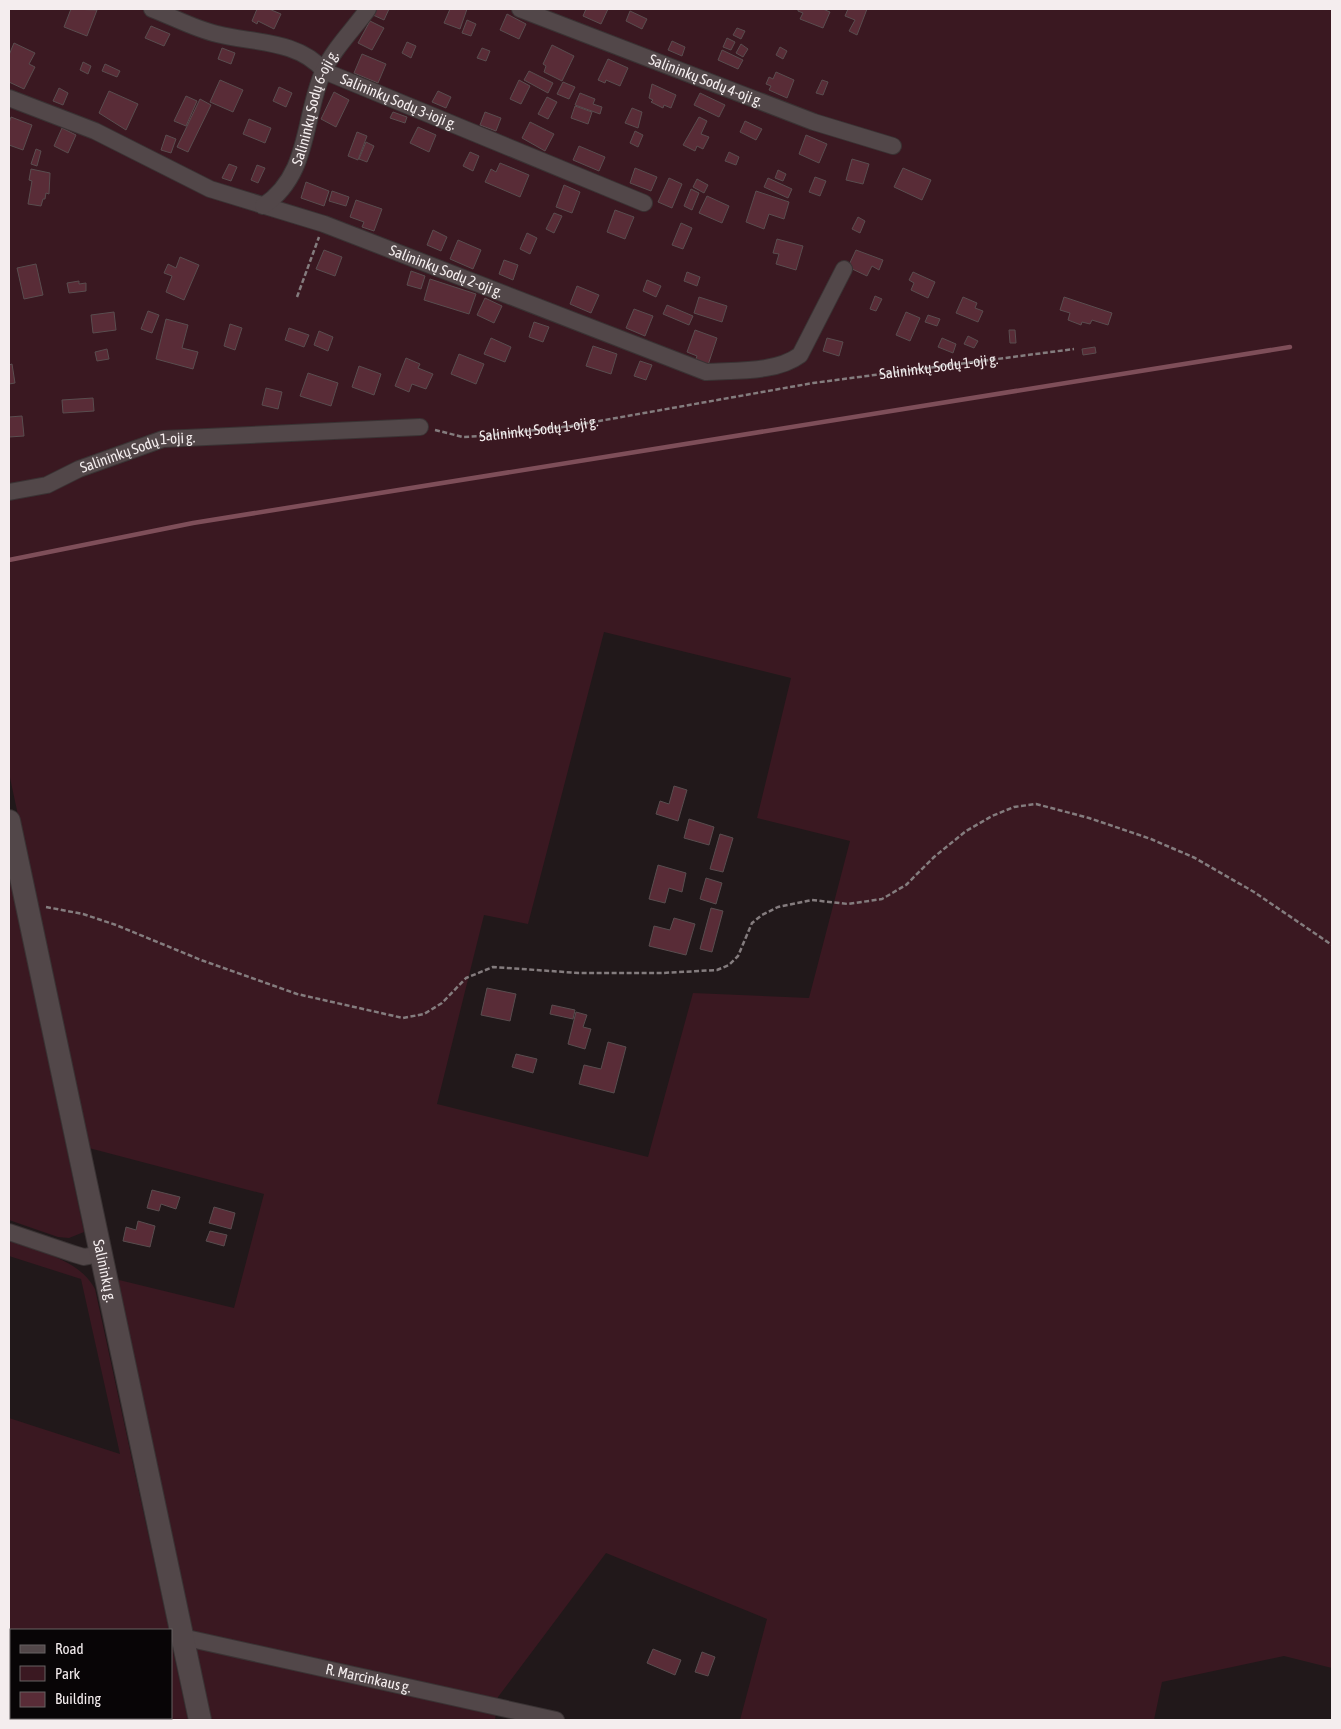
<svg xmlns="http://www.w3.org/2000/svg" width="1341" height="1729" font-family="'Asap Condensed',sans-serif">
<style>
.green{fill:#3a1821;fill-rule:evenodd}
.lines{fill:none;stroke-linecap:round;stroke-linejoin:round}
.stream{stroke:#7e4e59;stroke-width:4.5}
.building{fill:#592c37;stroke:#594d4f}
.street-casing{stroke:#3a3334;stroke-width:18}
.secondary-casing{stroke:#3a3334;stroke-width:24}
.path{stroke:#847c7e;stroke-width:2.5;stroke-dasharray:5 2.5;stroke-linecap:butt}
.street{stroke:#524749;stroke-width:16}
.secondary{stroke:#524749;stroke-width:22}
.labels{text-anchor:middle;stroke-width:4;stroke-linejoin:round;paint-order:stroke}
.street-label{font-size:15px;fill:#f4edee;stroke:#080506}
</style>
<rect width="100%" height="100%" fill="#21181a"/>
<!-- green -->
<g class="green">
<path d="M9 9H1332V1668L1284 1656 1162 1682 1154 1720H740L767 1619 606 1553 498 1697 495 1720H211L115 1279 234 1308 264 1194 89 1148 9 773ZM604 632 791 678 757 818 850 841 809 998 693 993 648 1157 437 1104 484 915 528 924Z"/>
<path d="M9 873 84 1232 69 1238 58 1237 9 1220Z"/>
<path d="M9 1241C39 1252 79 1259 95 1289L169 1630H11V1718H171V1642L188 1720H9V1418L120 1454 81 1279 9 1256Z"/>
</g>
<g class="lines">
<!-- stream -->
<path class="stream" d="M9 560 193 523 1290 347"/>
</g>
<!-- building -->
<g class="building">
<path d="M71 9 97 10 87 36 64 27Z"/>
<path d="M257 9H269L281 14 274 29 258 21 257 24 252 21Z"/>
<path d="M375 9H389L384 20 373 15Z"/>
<path d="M450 9H467L460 29 444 23Z"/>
<path d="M586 9H608L601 24 583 16Z"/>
<path d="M798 9H823L830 12 823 28 800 19 803 13 798 11Z"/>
<path d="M848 9H867L857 35 849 31 855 20 845 16Z"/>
<path d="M630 11 647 19 642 29 626 21Z"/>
<path d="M507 14 526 24 519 39 500 30Z"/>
<path d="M467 20 476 24 471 36 462 33Z"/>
<path d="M370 21 384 28 372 50 358 43Z"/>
<path d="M151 26 170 34 164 46 145 38Z"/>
<path d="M737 28 745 31 741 39 733 35Z"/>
<path d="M727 38 735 42 731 50 723 47Z"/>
<path d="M672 41 685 47 682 56 668 50Z"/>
<path d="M407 42 416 46 411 58 402 53Z"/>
<path d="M14 43 35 53 29 64 35 67 24 89 9 82V55Z"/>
<path d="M741 44 748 49 743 57 736 53Z"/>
<path d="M552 45 574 56 562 81 544 72 546 66 543 64Z"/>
<path d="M780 47 787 51 783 59 776 55Z"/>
<path d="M222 48 235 53 231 64 218 59Z"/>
<path d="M482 48 490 51 486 61 477 58Z"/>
<path d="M722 50 743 60 738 69 718 60Z"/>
<path d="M362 54 386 64 378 83 354 73Z"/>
<path d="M608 59 628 68 620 86 606 80 605 83 598 80Z"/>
<path d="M83 62 91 66 88 74 80 70Z"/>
<path d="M105 64 120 71 117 77 102 71Z"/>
<path d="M529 71 553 83 548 93 524 80Z"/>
<path d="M776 72 794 80 787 98 769 90 771 86 766 84 769 77 773 79Z"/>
<path d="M220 80 243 90 233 112 210 102Z"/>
<path d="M519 80 530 86 521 104 510 99Z"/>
<path d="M822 80 828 82 823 95 816 93Z"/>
<path d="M563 82 575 87 569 99 557 94Z"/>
<path d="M652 84 676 95 671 108 664 105 663 108 651 102 653 100 649 98Z"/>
<path d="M279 87 292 93 286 107 273 101Z"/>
<path d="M59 88 68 93 63 105 53 101Z"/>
<path d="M109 91 138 104 126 130 99 113Z"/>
<path d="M438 91 451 97 446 108 432 102Z"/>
<path d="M334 92 349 100 336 127 321 119Z"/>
<path d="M580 93 595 99 593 104 602 107 600 114 575 105Z"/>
<path d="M700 93 725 105 719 117 694 105Z"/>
<path d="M186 96 197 101 186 126 174 121Z"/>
<path d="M547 97 557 102 548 119 538 114Z"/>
<path d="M200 99 211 105 188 152 177 147Z"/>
<path d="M575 106 592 112 588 124 571 118Z"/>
<path d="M632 108 642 112 638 128 625 123Z"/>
<path d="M393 112 407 117 405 123 390 118Z"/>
<path d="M485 112 501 118 496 131 480 125Z"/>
<path d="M11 117 32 125 23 150 9 145V123Z"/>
<path d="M699 117 707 121 701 134 709 137 703 149 697 146 695 151 683 145Z"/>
<path d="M249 119 271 128 265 143 243 134Z"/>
<path d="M745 121 762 129 756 140 740 132Z"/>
<path d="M530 122 554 134 545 151 522 138Z"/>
<path d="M418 127 436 135 429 152 410 143Z"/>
<path d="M62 128 76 135 68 153 54 146Z"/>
<path d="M635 131 643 135 638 147 630 143Z"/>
<path d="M357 132 367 136 358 160 348 156Z"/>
<path d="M166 135 176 139 171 153 161 150Z"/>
<path d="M806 135 827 144 819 163 799 154Z"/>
<path d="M366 142 374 146 367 162 359 159Z"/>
<path d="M579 146 605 157 599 171 573 160Z"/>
<path d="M36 149 41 151 37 166 31 164Z"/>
<path d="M470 152 479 156 473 171 463 166Z"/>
<path d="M729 152 739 157 736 165 725 161Z"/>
<path d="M852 159 869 164 863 184 846 180Z"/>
<path d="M500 163 529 175 520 197 485 182 491 169 496 172Z"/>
<path d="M229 164 237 167 231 181 222 178Z"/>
<path d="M257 165 265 168 258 183 251 180Z"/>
<path d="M635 168 657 177 651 191 630 183Z"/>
<path d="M903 168 931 180 922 200 894 187Z"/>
<path d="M31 169 50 173 49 194 46 193 45 199H43L41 206 28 204 32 181 29 180Z"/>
<path d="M778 170 786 174 783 181 775 178Z"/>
<path d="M815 177 826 181 820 196 809 192Z"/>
<path d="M669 178 682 184 672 208 658 202Z"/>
<path d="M768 178 792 189 788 198 764 187Z"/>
<path d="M697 179 708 185 704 193 693 187Z"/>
<path d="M306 182 329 191 324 206 301 198Z"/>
<path d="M564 185 580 192 572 213 556 207Z"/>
<path d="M691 189 699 193 692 210 684 206Z"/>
<path d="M332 191 349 197 346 206 329 201Z"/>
<path d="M756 191 789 202 784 219 769 214 764 229 746 222Z"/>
<path d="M707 196 729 206 722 223 699 213Z"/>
<path d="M356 200 382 209 374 231 362 227 364 222 350 217Z"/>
<path d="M615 210 634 217 625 239 607 232Z"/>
<path d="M554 213 562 216 554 233 546 229Z"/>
<path d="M858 217 865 221 860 233 852 229Z"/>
<path d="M681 223 692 228 683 249 672 245Z"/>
<path d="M433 230 447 237 441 251 427 245Z"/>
<path d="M527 233 537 238 530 254 520 249Z"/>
<path d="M777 239 803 246 796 270 776 264 779 254 773 253Z"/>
<path d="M458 240 481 250 473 269 450 259Z"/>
<path d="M324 250 342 257 335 276 316 269Z"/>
<path d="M856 250 883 260 879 270 872 266 867 276 848 267Z"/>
<path d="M180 257 199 265 184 300 166 292 172 276 164 273 168 264 176 268Z"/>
<path d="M504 260 518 265 513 280 499 274Z"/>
<path d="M36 264 43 295 24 299 17 268Z"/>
<path d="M411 271 425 276 421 289 407 285Z"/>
<path d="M687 272 700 277 697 286 684 281Z"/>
<path d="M913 272 935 282 928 298 911 290 914 283 909 280Z"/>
<path d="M430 279 476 294 469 314 424 300Z"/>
<path d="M647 280 661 286 656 297 643 291Z"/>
<path d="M79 281V284L86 283V291L69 293 67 283Z"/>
<path d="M577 286 599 295 591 313 570 304Z"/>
<path d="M875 296 882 299 876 311 870 309Z"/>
<path d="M699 297 727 306 722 322 694 313Z"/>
<path d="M963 297 977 303 975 308 983 311 978 322 956 313Z"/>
<path d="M1064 297 1112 313 1108 325 1092 320 1090 324 1082 322 1081 325 1068 320 1070 313 1060 310Z"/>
<path d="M485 298 502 306 494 323 477 315Z"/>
<path d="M667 305 693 316 689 325 663 314Z"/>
<path d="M634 309 653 316 645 336 626 328Z"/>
<path d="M148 311 159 315 152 333 141 329Z"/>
<path d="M114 312 116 330 93 333 91 315Z"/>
<path d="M906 312 920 318 910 341 896 335Z"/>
<path d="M928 315 940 319 937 326 925 322Z"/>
<path d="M166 319 188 325 182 348 198 352 193 369 156 359Z"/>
<path d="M534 322 549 327 543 342 529 337Z"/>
<path d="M230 324 242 328 235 350 224 346Z"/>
<path d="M289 328 309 335 304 347 285 340Z"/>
<path d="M695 330 717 338 707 368 694 364 697 356 687 352Z"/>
<path d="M1009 330H1015L1016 343H1010Z"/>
<path d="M319 331 333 337 328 351 314 345Z"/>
<path d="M968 336 978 341 974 348 964 344Z"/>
<path d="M491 338 511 347 505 362 484 354Z"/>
<path d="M827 338 843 342 839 356 823 351Z"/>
<path d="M942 338 956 344 953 353 938 347Z"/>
<path d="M593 346 617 354 611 374 586 366Z"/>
<path d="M1095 347 1096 353 1083 355 1082 349Z"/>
<path d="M107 349 109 359 97 361 95 352Z"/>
<path d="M459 354 484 364 476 384 451 374Z"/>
<path d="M406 358 420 364 418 368 433 374 426 389 412 384 409 392 395 386Z"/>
<path d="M640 361 652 365 646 380 634 376Z"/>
<path d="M12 364 15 383 9 384V365Z"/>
<path d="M359 366 381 374 374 395 352 387Z"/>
<path d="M308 373 338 383 331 406 300 396Z"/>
<path d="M266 388 282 392 278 409 262 405Z"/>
<path d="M93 398 94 411 63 413 62 400Z"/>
<path d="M22 416 24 436 9 437V417Z"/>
<path d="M674 786 687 790 678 821 656 814 660 801 669 804Z"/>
<path d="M689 819 714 827 709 845 684 838Z"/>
<path d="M720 834 733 838 723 872 710 869Z"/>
<path d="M658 865 686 873 682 892 669 888 665 903 649 899Z"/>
<path d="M706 878 722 883 716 904 700 899Z"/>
<path d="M711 908 723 911 712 952 700 949Z"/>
<path d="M674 918 695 924 686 955 649 946 654 926 670 930Z"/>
<path d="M487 988 516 994 510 1021 481 1015Z"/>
<path d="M552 1005 575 1010 573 1019 550 1014Z"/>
<path d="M576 1012 587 1015 583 1027 591 1029 585 1049 568 1044Z"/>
<path d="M608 1042 626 1047 614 1093 579 1084 584 1065 601 1069Z"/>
<path d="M516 1054 537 1059 533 1073 512 1067Z"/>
<path d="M152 1190 180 1197 176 1209 161 1204 159 1211 147 1208Z"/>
<path d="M214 1207 235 1213 231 1229 209 1223Z"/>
<path d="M138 1221 155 1226 150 1247 123 1241 126 1227 136 1230Z"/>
<path d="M210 1231 227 1235 224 1246 206 1241Z"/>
<path d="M653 1649 681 1660 675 1675 647 1663Z"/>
<path d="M702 1652 715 1657 708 1676 695 1672Z"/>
</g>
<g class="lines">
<defs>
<g id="street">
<path id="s2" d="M152 9C173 17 195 29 217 34 252 43 299 40 324 71L644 203"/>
<path id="s3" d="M520 9 814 122 893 146"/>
<path id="s4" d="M9 98 95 131 210 189 324 224 706 372C735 370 776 373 800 355L844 269"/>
<path id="s5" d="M263 206C310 175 303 118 323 72 334 48 353 30 368 9"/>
<path id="s6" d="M9 492 47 485 79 469 163 439 420 427"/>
<path d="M9 1232 74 1254 84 1257 100 1254"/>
<path id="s7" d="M182 1637 556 1720"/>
</g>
<g id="secondary">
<path id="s8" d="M9 821 200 1720"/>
</g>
</defs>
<!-- street casing -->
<use href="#street" class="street-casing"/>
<!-- secondary casing -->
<use href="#secondary" class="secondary-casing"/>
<!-- path -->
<g class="path">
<path d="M297 297 319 237"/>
<path id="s1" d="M435 430 463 437 484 436 571 426 813 383 1074 349"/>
<path d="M46 907 83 914 116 925 201 960 297 994 403 1018 424 1014 442 1003 466 978 493 967 579 973H662L717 970 729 965 738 956 752 923 762 915 778 907 812 900 848 904 882 899 906 885 934 857 966 831 992 816 1014 807 1036 804 1089 818 1151 839 1195 858 1254 892 1332 945"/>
</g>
<!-- street -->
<use href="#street" class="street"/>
<!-- secondary -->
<use href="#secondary" class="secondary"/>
</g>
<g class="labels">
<!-- street labels -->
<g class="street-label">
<text dy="5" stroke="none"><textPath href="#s3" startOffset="199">Salininkų Sodų 4-oji g.</textPath></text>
<text dy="5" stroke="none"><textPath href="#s2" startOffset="266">Salininkų Sodų 3-ioji g.</textPath></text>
<text dy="5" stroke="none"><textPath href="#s5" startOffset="114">Salininkų Sodų 6-oji g.</textPath></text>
<text dy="5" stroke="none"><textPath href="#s4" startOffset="471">Salininkų Sodų 2-oji g.</textPath></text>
<text dy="5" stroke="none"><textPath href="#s1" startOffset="510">Salininkų Sodų 1-oji g.</textPath></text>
<text dy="5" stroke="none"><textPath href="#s1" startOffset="105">Salininkų Sodų 1-oji g.</textPath></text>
<text dy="5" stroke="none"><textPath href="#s6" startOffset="136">Salininkų Sodų 1-oji g.</textPath></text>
<text dy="5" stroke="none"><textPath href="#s8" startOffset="460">Salininkų g.</textPath></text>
<text dy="5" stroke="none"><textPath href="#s7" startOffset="191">R. Marcinkaus g.</textPath></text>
</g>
</g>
<!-- border -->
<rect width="1341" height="1729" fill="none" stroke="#f4edee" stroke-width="20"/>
<!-- legend -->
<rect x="10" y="1629" width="162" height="90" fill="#080506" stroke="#666263"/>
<rect x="20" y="1645" width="25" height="8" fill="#524749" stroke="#666263"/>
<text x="55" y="1654" font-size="15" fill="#f4edee">Road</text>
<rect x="20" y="1666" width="25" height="15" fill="#3a1821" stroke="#666263"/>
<text x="55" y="1679" font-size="15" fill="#f4edee">Park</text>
<rect x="20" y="1692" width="25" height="15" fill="#592c37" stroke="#666263"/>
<text x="55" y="1704" font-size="15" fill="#f4edee">Building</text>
</svg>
